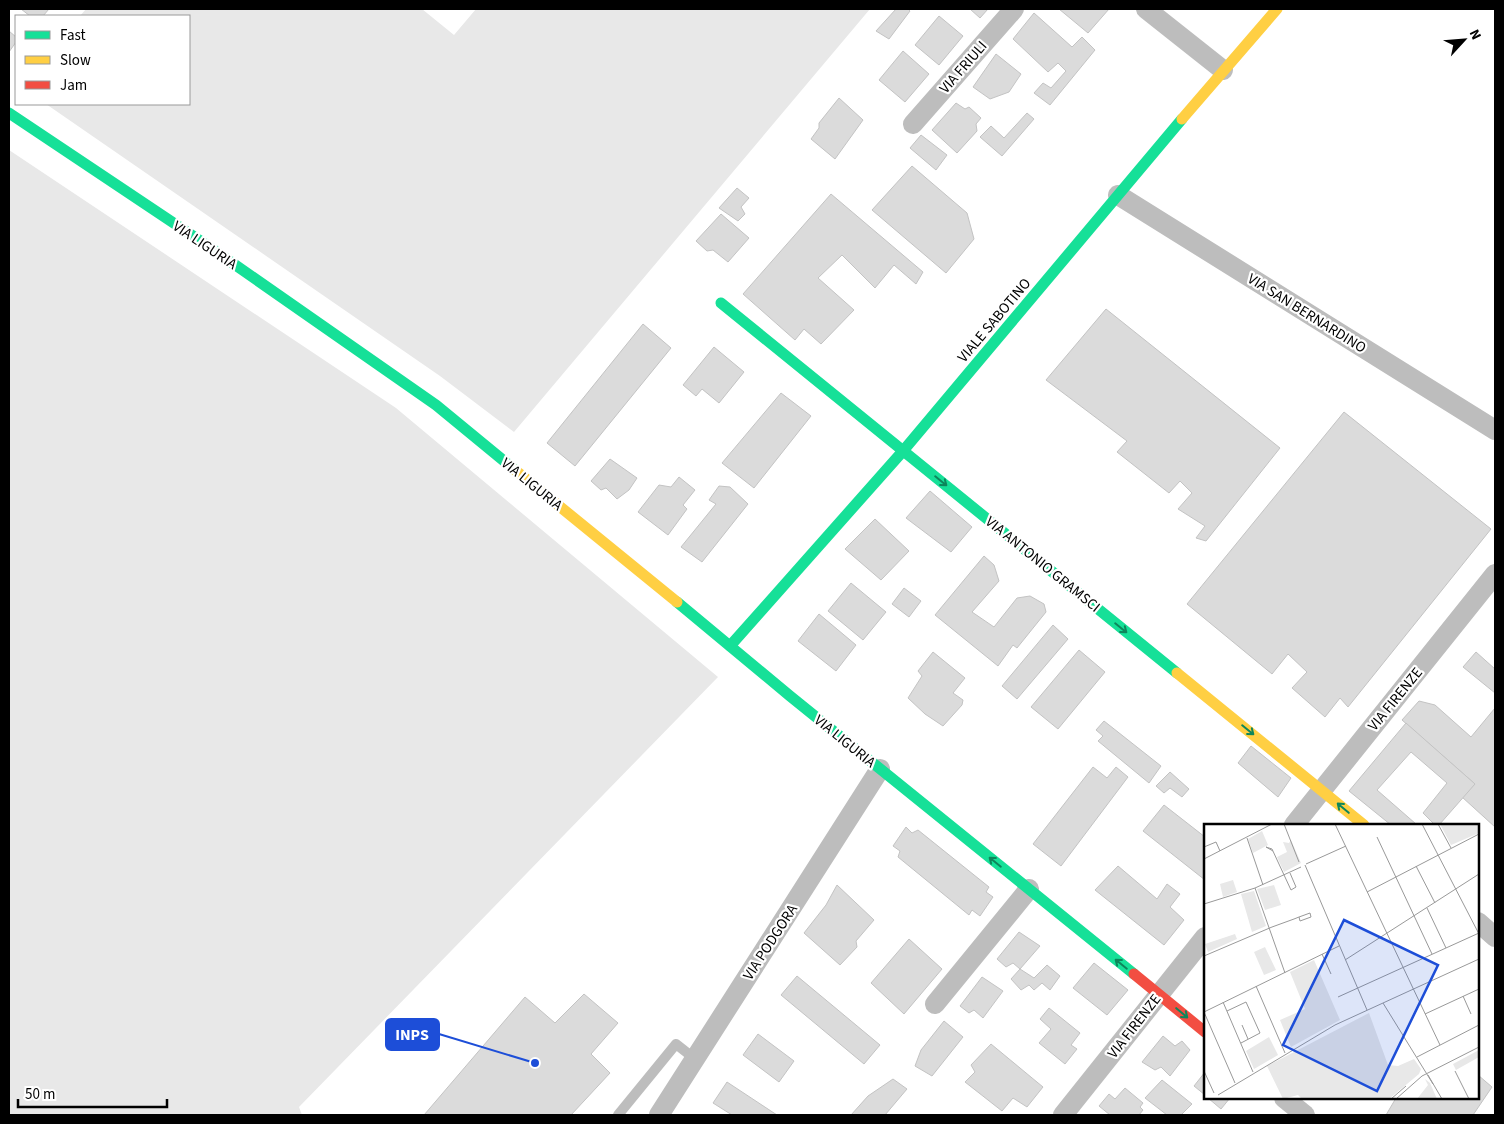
<svg xmlns="http://www.w3.org/2000/svg" width="1504" height="1124" font-family="'Source Sans 3',sans-serif">
<style>
.green{fill:#e8e8e8}
.building{fill:#dbdbdb;stroke:#c3c3c3}
.lines{fill:none;stroke-linecap:round;stroke-linejoin:round}
.lane{stroke:#bdbdbd;stroke-width:10}
.street{stroke:#bdbdbd;stroke-width:20}
.fast{stroke:#16e098;stroke-width:11}
.slow{stroke:#ffcf43;stroke-width:11}
.jam{stroke:#f24e42;stroke-width:11}
.oneway{stroke:#0d865b}
.labels{text-anchor:middle;stroke-width:4.5;stroke-linejoin:round;paint-order:stroke}
.street-label{font-size:15px;fill:#000;stroke:#fff}
.inset-road{fill:none;stroke:#999;stroke-width:1}
.view{fill:#1d4ed8;fill-opacity:0.15;stroke:#1d4ed8;stroke-width:2.5}
.inset-edge{fill:none;stroke:#000;stroke-width:2.5}
.leader{fill:none;stroke:#1d4ed8;stroke-width:2}
.callout-dot{fill:#1d4ed8;stroke:#fff;stroke-width:2}
.callout{fill:#1d4ed8;stroke:#1d4ed8;stroke-width:2}
.callout-label{font-size:16px;text-anchor:middle;font-weight:bold;fill:#fff}
</style>
<rect width="100%" height="100%" fill="#fff"/>
<!-- green -->
<g class="green">
<path d="M86 9H422L454 35 476 9H870L514 432 440 376 46 104H189V16H80Z"/>
<path d="M9 150 396 408 718 677 299 1107 302 1115H9Z"/>
</g>
<!-- building -->
<g class="building">
<path d="M21 9H49L43 16H30Z"/>
<path d="M896 9H908L910 11 889 39 876 31Z"/>
<path d="M970 9H988L980 18Z"/>
<path d="M1059 9H1109L1088 33Z"/>
<path d="M1034 13 1072 47 1082 37 1095 50 1050 105 1034 93 1043 83 1051 88 1066 71 1058 63 1048 72 1013 39Z"/>
<path d="M939 16 963 36 939 65 915 45Z"/>
<path d="M9 31 16 37V42L9 52Z"/>
<path d="M903 51 929 74 905 102 879 80Z"/>
<path d="M996 54 1021 74 1009 92 990 99 973 87Z"/>
<path d="M839 98 863 120 835 159 811 139 819 128V123Z"/>
<path d="M956 103 965 109 969 107 981 118 976 124 977 131 957 153 932 130Z"/>
<path d="M1027 113 1034 119 1002 156 980 137 991 126 1004 138Z"/>
<path d="M921 135 947 155 936 170 910 148Z"/>
<path d="M912 166 967 213 974 239 946 273 872 210Z"/>
<path d="M737 188 749 198 741 207 745 214 738 221 719 208Z"/>
<path d="M831 194 923 272 916 284 894 265 875 288 842 255 818 278 854 310 821 344 804 329 795 340 743 294Z"/>
<path d="M721 214 749 238 728 262 713 250 707 251 696 241Z"/>
<path d="M1106 309 1280 448 1206 541 1196 538 1205 526 1178 509 1192 493 1180 481 1169 493 1117 452 1127 441 1046 380Z"/>
<path d="M643 324 671 348 575 466 547 443Z"/>
<path d="M714 347 744 372 719 403 702 389 696 396 683 385Z"/>
<path d="M781 393 811 416 754 488 722 463Z"/>
<path d="M1344 412 1491 529 1348 707 1340 698 1325 717 1292 688 1307 672 1288 654 1272 674 1187 604Z"/>
<path d="M610 459 637 478 629 490 617 499 606 488 601 490 591 481Z"/>
<path d="M679 477 695 490 683 505 687 509 668 535 638 512 659 485 671 487Z"/>
<path d="M719 486 730 487 748 504 702 562 681 547 716 504 709 500Z"/>
<path d="M930 491 972 527 951 552 906 518Z"/>
<path d="M875 519 909 551 881 580 845 549Z"/>
<path d="M984 556 994 565 999 581 972 612 994 627 1017 598 1030 596 1044 604 1046 612 1017 648 1013 645 998 666 935 615Z"/>
<path d="M851 583 886 612 863 640 828 611Z"/>
<path d="M904 588 921 601 909 617 892 604Z"/>
<path d="M819 614 856 645 836 671 798 641Z"/>
<path d="M1053 625 1068 639 1017 699 1002 686Z"/>
<path d="M1079 650 1105 672 1058 729 1031 707Z"/>
<path d="M933 652 965 678 953 693 963 700 962 705 943 726 925 714 908 698 922 676 918 671Z"/>
<path d="M1476 652 1495 669V693L1463 667Z"/>
<path d="M1419 701 1435 705 1471 737 1495 708V827L1462 797 1475 784 1402 720Z"/>
<path d="M1104 721 1161 766 1149 783 1098 741 1103 736 1096 730Z"/>
<path d="M1406 723 1475 784 1439 825H1435L1423 813 1447 783 1411 752 1377 790 1416 824 1414 825H1391L1349 791Z"/>
<path d="M1251 746 1291 778 1278 797 1238 763Z"/>
<path d="M1093 767 1107 778 1116 767 1128 777 1061 866 1033 844Z"/>
<path d="M1170 772 1189 789 1182 797 1170 788 1164 793 1156 786Z"/>
<path d="M1164 805 1205 837V880L1143 831Z"/>
<path d="M906 827 912 833 918 830 989 887 986 892 993 897 980 916 972 910 969 915 898 857 900 851 893 846Z"/>
<path d="M1118 866 1157 899 1167 884 1180 894 1170 907 1184 920 1164 945 1095 890Z"/>
<path d="M837 885 874 920 856 941 857 947 840 965 804 933 826 905Z"/>
<path d="M1019 932 1040 946 1020 969 1013 963 1006 967 997 959Z"/>
<path d="M909 939 942 969 904 1014 871 983Z"/>
<path d="M1094 963 1128 990 1107 1015 1073 988Z"/>
<path d="M1047 965 1060 976 1050 990 1042 983 1034 990 1029 985 1021 990 1011 979 1020 969 1034 978Z"/>
<path d="M797 976 880 1045 864 1064 781 995Z"/>
<path d="M982 977 1003 991 983 1018 974 1010 969 1013 960 1006Z"/>
<path d="M584 994 618 1023 591 1054 610 1073 571 1115H424L525 997 555 1023Z"/>
<path d="M1049 1008 1080 1033 1071 1045 1077 1049 1065 1064 1039 1043 1051 1029 1040 1019Z"/>
<path d="M944 1021 963 1037 932 1076 915 1066 921 1050Z"/>
<path d="M758 1034 794 1061 779 1082 743 1055Z"/>
<path d="M1163 1036 1175 1046 1182 1041 1190 1050 1170 1076 1161 1067 1155 1070 1142 1062Z"/>
<path d="M991 1044 1043 1087 1027 1107 1013 1098 1002 1111 965 1082 975 1072 971 1065Z"/>
<path d="M1205 1072V1095L1194 1086Z"/>
<path d="M1478 1075 1492 1087 1473 1115H1386L1396 1098H1478Z"/>
<path d="M893 1079 907 1089 885 1115H851L868 1096Z"/>
<path d="M1162 1080 1192 1104 1181 1115H1167L1145 1098Z"/>
<path d="M727 1082 730 1084 777 1115H732L713 1103Z"/>
<path d="M1125 1088 1143 1103 1140 1107 1143 1110 1139 1115H1110L1099 1106 1109 1094 1115 1099Z"/>
<path d="M1208 1098H1230L1221 1109Z"/>
</g>
<g class="lines">
<!-- lane -->
<path class="lane" d="M618 1115 676 1044 695 1059"/>
<!-- street -->
<g class="street">
<path d="M1146 9 1223 70"/>
<path d="M913 124 1014 9"/>
<path d="M1118 195 1495 430"/>
<path d="M1294 825 1495 574"/>
<path d="M1478 922 1495 937"/>
<path d="M935 1004 1029 889"/>
<path d="M1284 1098 1305 1115"/>
<path d="M659 1115 880 769"/>
<path d="M1063 1115 1205 937"/>
</g>
<!-- fast -->
<g class="fast">
<path d="M9 113 211 248 436 405 515 470"/>
<path d="M721 303 1177 673"/>
<path d="M677 602 790 696 1134 974"/>
<path d="M730 646 903 451 1182 119"/>
</g>
<!-- slow -->
<g class="slow">
<path d="M1182 119 1277 9"/>
<path d="M515 470 677 602"/>
<path d="M1177 673 1364 825"/>
</g>
<!-- jam -->
<path class="jam" d="M1134 974 1205 1032"/>
</g>
<!-- one-way arrows -->
<defs><path id="oneway-shaft" d="M-6 0H5M1.5-3L5.5 0L1.5 3" fill="none" stroke-width="1.6" stroke-linecap="round" stroke-linejoin="round" transform="scale(1.25)"/></defs>
<g class="oneway">
<use href="#oneway-shaft" transform="translate(941 481) rotate(39)"/>
<use href="#oneway-shaft" transform="translate(1121 628) rotate(39)"/>
<use href="#oneway-shaft" transform="translate(1248 730) rotate(39)"/>
<use href="#oneway-shaft" transform="translate(1343 808) rotate(-140)"/>
<use href="#oneway-shaft" transform="translate(995 862) rotate(-141)"/>
<use href="#oneway-shaft" transform="translate(1121 964) rotate(-141)"/>
<use href="#oneway-shaft" transform="translate(1182 1013) rotate(40)"/>
</g>
<g class="labels">
<!-- street labels -->
<g class="street-label">
<text transform="translate(963 67) rotate(-49)" y="5">VIA FRIULI</text>
<text transform="translate(205 245) rotate(34)" y="5">VIA LIGURIA</text>
<text transform="translate(1307 313) rotate(32)" y="5">VIA SAN BERNARDINO</text>
<text transform="translate(994 320) rotate(-50)" y="5">VIALE SABOTINO</text>
<text transform="translate(532 484) rotate(39)" y="5">VIA LIGURIA</text>
<text transform="translate(1043 564) rotate(39)" y="5">VIA ANTONIO GRAMSCI</text>
<text transform="translate(1395 699) rotate(-51)" y="5">VIA FIRENZE</text>
<text transform="translate(845 741) rotate(39)" y="5">VIA LIGURIA</text>
<text transform="translate(770 942) rotate(-57)" y="5">VIA PODGORA</text>
<text transform="translate(1134 1026) rotate(-52)" y="5">VIA FIRENZE</text>
</g>
</g>
<!-- overview -->
<g transform="translate(1204 824)">
<rect width="275" height="275" fill="#fff"/>
<path d="M236 0H275V9L247 21ZM58 7 64 21 49 29 44 15ZM87 16 97 39 80 48 73 33 83 28 79 18 85 19ZM29 56 33 68 19 73 16 60ZM70 61 77 81 61 86 53 65ZM50 67 62 102 48 108 37 70ZM31 110 33 115 4 128 1 120ZM61 123 72 146 60 151 50 128ZM110 136 136 196 87 223 76 196 101 185 86 148ZM165 189 184 241 194 242 210 235 217 245 215 250 185 275H98L94 271 79 275 63 242ZM65 213 74 231 50 245 42 227ZM275 226V233L252 246 249 240ZM221 255 226 259 233 275H213L224 261Z" fill="#e8e8e8"/>
<path class="inset-road" d="M80 0 95 38M131 0 236 221M218 0 275 110M234 0 247 24M173 13 228 130M43 14 59 61M0 23 12 18 16 27M69 27 62 23 68 25 87 66 92 63 86 49M0 35 68 0M102 40 142 22M101 41 163 186M212 42 231 79M51 64 81 149M163 68 275 10M0 80 51 64 97 43M223 84 242 124M118 130 127 150M0 132 68 103 90 95 95 93 106 89 107 93 96 97 95 93M141 136 275 50M52 162 81 229M259 172 267 190M134 173 275 109M19 178 49 248M179 179 229 260M23 187 42 178 56 209 37 219M0 188 135 122M0 188 31 259M221 190 275 165M38 201 44 215M213 233 275 201M0 247 10 269M251 247 265 275M224 251 238 275M14 271 131 201 275 135M187 275 202 262M192 275 218 252 275 223"/>
<path class="view" d="M140 96 234 141 173 267 79 221Z"/>
<rect width="275" height="275" class="inset-edge"/>
</g>
<!-- callouts -->
<path class="leader" d="M535 1063L439 1034"/>
<circle class="callout-dot" cx="535" cy="1063" r="5"/>
<rect class="callout" x="386" y="1019" width="53" height="31" rx="5"/>
<g class="callout-label">
<text x="412" y="1040">INPS</text>
</g>
<!-- border -->
<rect width="1504" height="1124" fill="none" stroke="#000000" stroke-width="20"/>
<!-- legend -->
<rect x="15" y="15" width="175" height="90" fill="#ffffff" stroke="#999999"/>
<rect x="25" y="31" width="25" height="8" fill="#16e098" stroke="#999999"/>
<text x="60" y="40" font-size="15" fill="#000000">Fast</text>
<rect x="25" y="56" width="25" height="8" fill="#ffcf43" stroke="#999999"/>
<text x="60" y="65" font-size="15" fill="#000000">Slow</text>
<rect x="25" y="81" width="25" height="8" fill="#f24e42" stroke="#999999"/>
<text x="60" y="90" font-size="15" fill="#000000">Jam</text>
<!-- north arrow -->
<g transform="translate(1464 40) rotate(64)" stroke="#ffffff" stroke-width="4" paint-order="stroke">
<path d="M0-4L9 19L0 12L-9 19Z" fill="#000000"/>
<text y="-8" font-size="14" font-weight="bold" text-anchor="middle" fill="#000000">N</text>
</g>
<!-- scale -->
<path d="M18 1099v8h149v-8" fill="none" stroke="#000000" stroke-width="2.5"/>
<text x="25" y="1099" font-size="15" fill="#000000" stroke="#ffffff" stroke-width="4" paint-order="stroke">50 m</text>
</svg>
